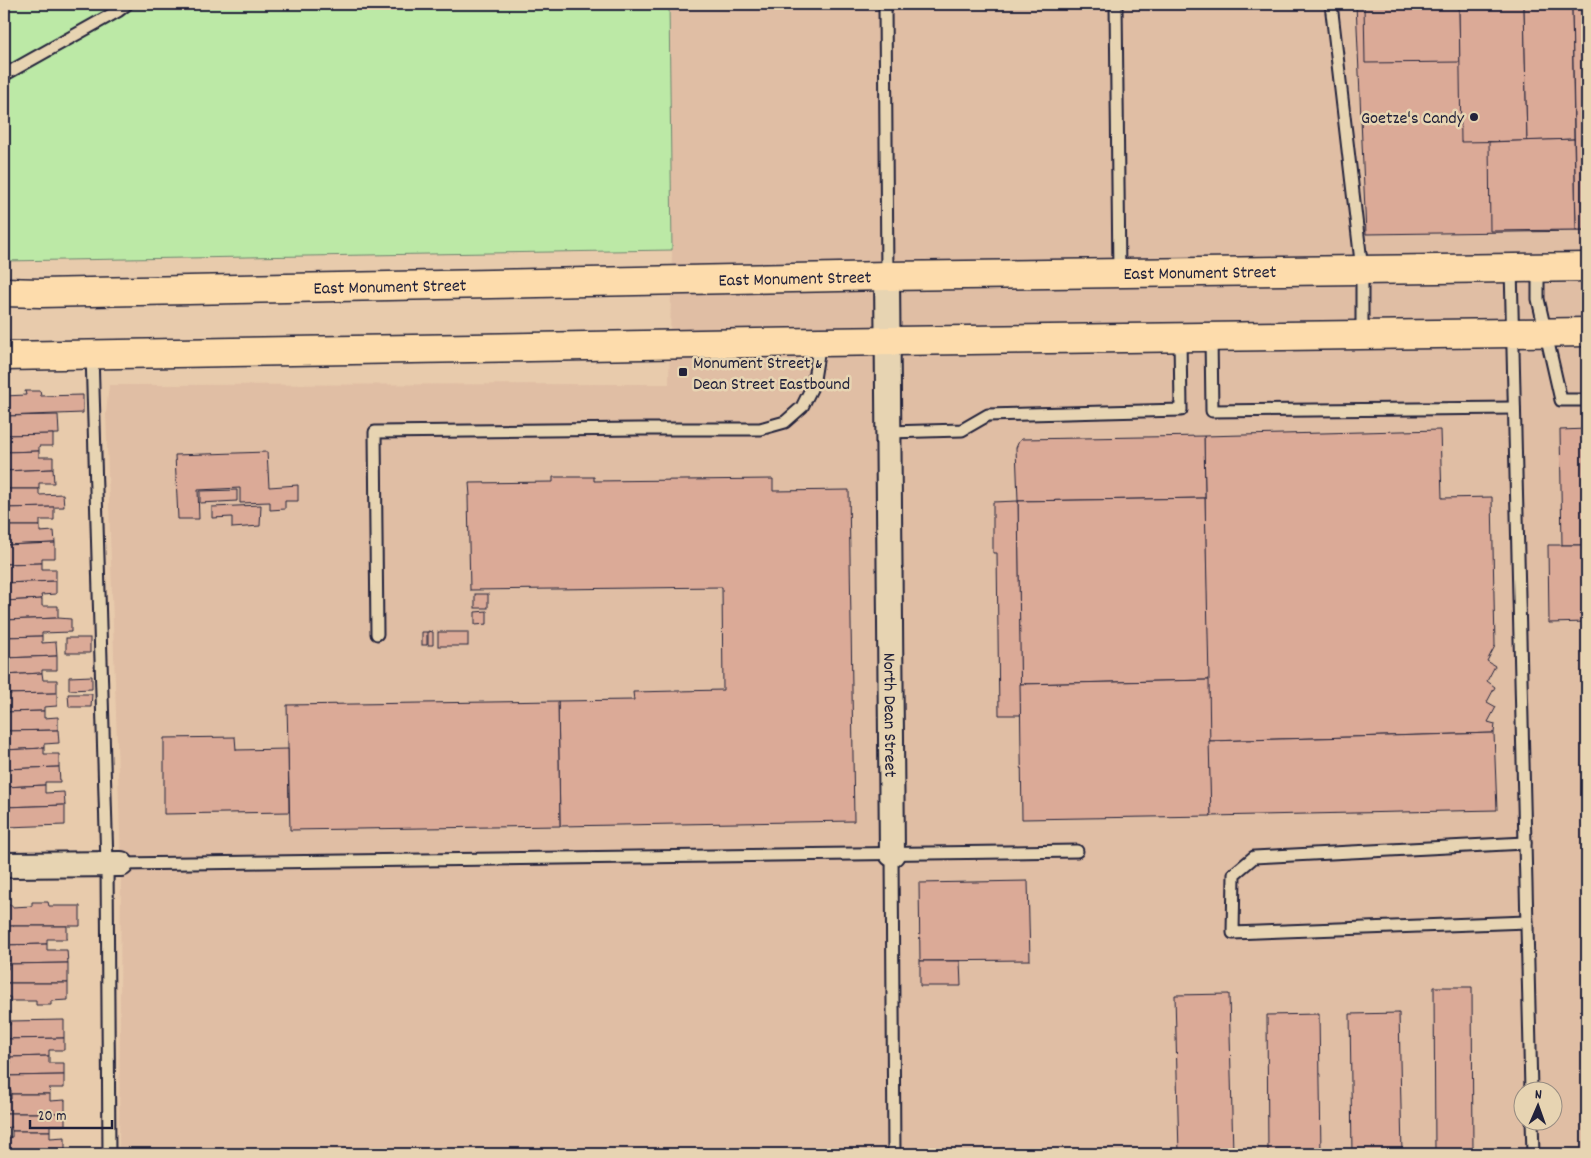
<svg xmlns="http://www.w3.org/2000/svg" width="1591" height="1158" font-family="Dekko,sans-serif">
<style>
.built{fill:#e0bea4;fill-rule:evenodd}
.green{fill:#bce9a6;stroke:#6f8670}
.building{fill:#dbaa97;stroke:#22223b}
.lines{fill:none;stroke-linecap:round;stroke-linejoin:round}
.lane-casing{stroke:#22223b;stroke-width:15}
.street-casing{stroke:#22223b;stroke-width:28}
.primary-casing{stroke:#22223b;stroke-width:31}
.lane{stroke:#e7d4b2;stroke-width:11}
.street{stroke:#e7d4b2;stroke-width:24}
.primary{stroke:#fddcac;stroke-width:28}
.poi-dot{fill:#22223b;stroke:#e7d4b2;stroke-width:2}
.labels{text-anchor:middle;stroke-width:5;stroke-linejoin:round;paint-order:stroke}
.poi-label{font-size:18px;fill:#22223b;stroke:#e7d4b2;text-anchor:end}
.street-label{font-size:18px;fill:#22223b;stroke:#e7d4b2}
</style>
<rect width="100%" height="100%" fill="#e8cbac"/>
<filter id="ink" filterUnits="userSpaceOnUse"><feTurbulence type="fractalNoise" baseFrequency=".02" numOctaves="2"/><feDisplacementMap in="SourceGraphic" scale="10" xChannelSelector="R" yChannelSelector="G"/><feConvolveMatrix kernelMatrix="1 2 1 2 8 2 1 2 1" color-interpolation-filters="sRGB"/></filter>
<g filter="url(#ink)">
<!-- built -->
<path class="built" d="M669 4H1587V1154H119L121 864 106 413 109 385 669 384 672 250ZM1524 1090H1554V1120H1524Z"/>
<!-- green -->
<path class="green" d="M4 4H669L672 250 4 261Z"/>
<!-- building -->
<g class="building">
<path d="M1356 4H1587V231L1366 234Z"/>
<path d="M1364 4H1459L1460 62 1365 63Z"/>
<path d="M1459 4H1524L1527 141 1461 142Z"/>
<path d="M1524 4H1572L1574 139 1527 141Z"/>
<path d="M1572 4H1587V230H1576Z"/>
<path d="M1574 139 1576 230 1490 231 1489 142Z"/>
<path d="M25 391H40L41 396 83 395V413L4 416V396L26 395Z"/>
<path d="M58 415 59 434 4 435V416Z"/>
<path d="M1587 429V545H1562L1560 430Z"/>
<path d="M1440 430 1442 498 1492 497 1495 646 1487 661 1495 666 1487 681 1495 687 1487 702 1496 707 1488 722 1495 724 1494 733 1209 741 1204 436Z"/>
<path d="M53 434V446H39V451L4 452V435Z"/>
<path d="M1204 436 1205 498 1018 501 1016 448 1019 441 1022 439Z"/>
<path d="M39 451V457H53V469L4 471V452Z"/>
<path d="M267 452 269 487 298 485V501H285V509L270 510V502L240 503V488L198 490 199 519H178L175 455Z"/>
<path d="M53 469 54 483H39V489H4V471Z"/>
<path d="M553 477H594V481L773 479V491L849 490 854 821 560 826 558 701 634 700 633 692 723 690 722 587 470 590 468 496H470L469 483 553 482Z"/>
<path d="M4 489H39V495L63 494 64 507 4 508Z"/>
<path d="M237 490V501L200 503V491Z"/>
<path d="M1205 498 1209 680 1020 684 1018 501Z"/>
<path d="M1018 501 1021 715H999L997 553H993V502Z"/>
<path d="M261 505 260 526 232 528V517L212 518V507Z"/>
<path d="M54 507V520H40V526H4V508Z"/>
<path d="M4 526H40V532L54 531 55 543 4 545Z"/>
<path d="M55 543V558H42V563L4 564V545Z"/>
<path d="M1548 545H1587V622L1549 623Z"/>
<path d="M42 563V569H56V581L4 583V564Z"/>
<path d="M56 581V594L41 595 42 599 4 601V583Z"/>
<rect x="475" y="594" width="13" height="14"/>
<path d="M42 599V606H58V618L4 620V601Z"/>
<path d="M487 611V624L475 625V612Z"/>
<path d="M58 618 71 619V632L42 633V636L4 637V620Z"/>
<path d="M428 631 433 632V645H428Z"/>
<rect x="422" y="632" width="5" height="13"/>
<rect x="438" y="632" width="30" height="14"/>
<path d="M42 636V643L56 642 57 656 4 658V637Z"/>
<rect x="66" y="638" width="24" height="15"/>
<path d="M57 656V670H42V673L4 675V658Z"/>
<path d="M42 673 43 680H57V693L4 694V675Z"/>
<path d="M92 676V689L69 690V677Z"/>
<path d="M1209 680 1211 816 1022 819 1020 684Z"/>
<path d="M57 693V706L44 707V711L4 712V694Z"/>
<path d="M68 694H92L91 707H69Z"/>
<path d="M558 701 560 826 290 830 287 705Z"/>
<path d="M44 711V718L58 717V730L4 731V712Z"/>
<path d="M58 730 59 743 44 744V748L4 750V731Z"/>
<path d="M1494 733 1497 810 1211 816 1209 741Z"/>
<path d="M235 737 236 750 288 749 289 812 164 814V738Z"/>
<path d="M44 748V754H59V767L4 769V750Z"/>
<path d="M59 767 60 782H45V785L5 787 4 769Z"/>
<path d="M45 785V793L64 792 65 805 4 807 5 787Z"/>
<path d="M65 805V825L6 827V822H4V807Z"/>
<path d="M1028 881 1030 960 920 961 919 883Z"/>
<path d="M32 902H48L49 906H80V926H7V905H12V907L32 906Z"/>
<path d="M7 926H67V939H47V944L4 945V931H8Z"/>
<path d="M47 944V950H67L68 963 8 964V959H4V945Z"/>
<path d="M920 961H960L961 986H920Z"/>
<path d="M68 963V983H4V969H8V964Z"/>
<path d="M4 983H68V1000L51 1001V1005H36V1001H10V997H4Z"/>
<path d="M1434 987H1472L1473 1154H1435Z"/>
<path d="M1229 994 1233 1154H1179L1175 995Z"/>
<path d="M1399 1013 1402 1154H1352L1350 1014Z"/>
<path d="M1319 1014 1321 1154H1268L1267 1015Z"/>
<path d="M64 1020V1038L4 1039V1025H10V1021Z"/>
<path d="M64 1038V1050H49V1056L10 1057V1052H4V1039Z"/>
<path d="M49 1056V1063H64V1075L4 1076V1063H11L10 1057Z"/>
<path d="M64 1075V1088H49L50 1094H11V1090H4V1076Z"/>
<path d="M11 1094H50V1101L65 1100V1113H4V1099H11Z"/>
<path d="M4 1113H65V1125H50V1131H12L11 1127 4 1128Z"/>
<path d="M12 1131H50V1138L65 1137V1150H4V1137H12Z"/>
<rect x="4" y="1150" width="61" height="4"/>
</g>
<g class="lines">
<defs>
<g id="lane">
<path d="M885 4 887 276"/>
<path d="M1116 4 1119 273"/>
<path d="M1331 4 1362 270V336"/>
<path d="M4 75 118 11 127 4"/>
<path d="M1511 268 1531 1090"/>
<path d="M1538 268V299L1561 400H1587"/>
<path d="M1211 337 1212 411 1514 408"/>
<path d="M92 354 107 864 109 1154"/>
<path d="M888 432 962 430 988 415 1181 410 1180 337"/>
<path d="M377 634 375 432 639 429H760L785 422 802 407 813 385 820 342"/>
<path d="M1525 843 1254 857 1234 874 1233 933 1527 922"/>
<path d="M892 854 894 1154"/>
<path d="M121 864 1077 851"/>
<path d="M1532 1120 1533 1154"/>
</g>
<g id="street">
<path id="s1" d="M887 276 892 854"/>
<path d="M4 865 121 864"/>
</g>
<g id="primary">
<path id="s2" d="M4 292 40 293 887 276 1587 267"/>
<path d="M4 356 820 342 1587 332"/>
</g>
</defs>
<!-- lane casing -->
<use href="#lane" class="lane-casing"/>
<!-- street casing -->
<use href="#street" class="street-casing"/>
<!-- primary casing -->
<use href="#primary" class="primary-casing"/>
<!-- lane -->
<use href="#lane" class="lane"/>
<!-- street -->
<use href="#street" class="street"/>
<!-- primary -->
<use href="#primary" class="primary"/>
</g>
</g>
<!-- markers -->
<g class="poi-dot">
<circle cx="1474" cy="117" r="5"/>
<rect x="678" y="367" width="10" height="10" rx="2.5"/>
</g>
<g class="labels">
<!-- poi labels -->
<g class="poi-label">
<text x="1464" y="123">Goetze's Candy</text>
<text x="693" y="368" text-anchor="start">Monument Street &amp;<tspan x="693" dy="21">Dean Street Eastbound</tspan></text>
</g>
<!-- street labels -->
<g class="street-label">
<text dy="6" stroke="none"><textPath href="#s2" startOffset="1196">East Monument Street</textPath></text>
<text dy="6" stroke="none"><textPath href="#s2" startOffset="791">East Monument Street</textPath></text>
<text dy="6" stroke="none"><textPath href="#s2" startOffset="386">East Monument Street</textPath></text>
<text dy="6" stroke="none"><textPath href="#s1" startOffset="439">North Dean Street</textPath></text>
</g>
</g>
<!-- margin -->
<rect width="1591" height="1158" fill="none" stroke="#e7d4b2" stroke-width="20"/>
<rect x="10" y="10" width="1571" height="1138" fill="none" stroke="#22223b" stroke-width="2" filter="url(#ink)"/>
<!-- north arrow -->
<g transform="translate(1538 1106) rotate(2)"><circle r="24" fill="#e7d4b2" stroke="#988d82"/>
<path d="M0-4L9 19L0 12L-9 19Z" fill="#22223b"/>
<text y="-8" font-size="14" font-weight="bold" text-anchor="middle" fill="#22223b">N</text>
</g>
<!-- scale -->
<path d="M30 1120v8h82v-8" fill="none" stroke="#22223b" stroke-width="2.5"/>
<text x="38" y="1120" font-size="15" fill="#22223b" stroke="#e7d4b2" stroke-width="4" paint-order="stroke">20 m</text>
</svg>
